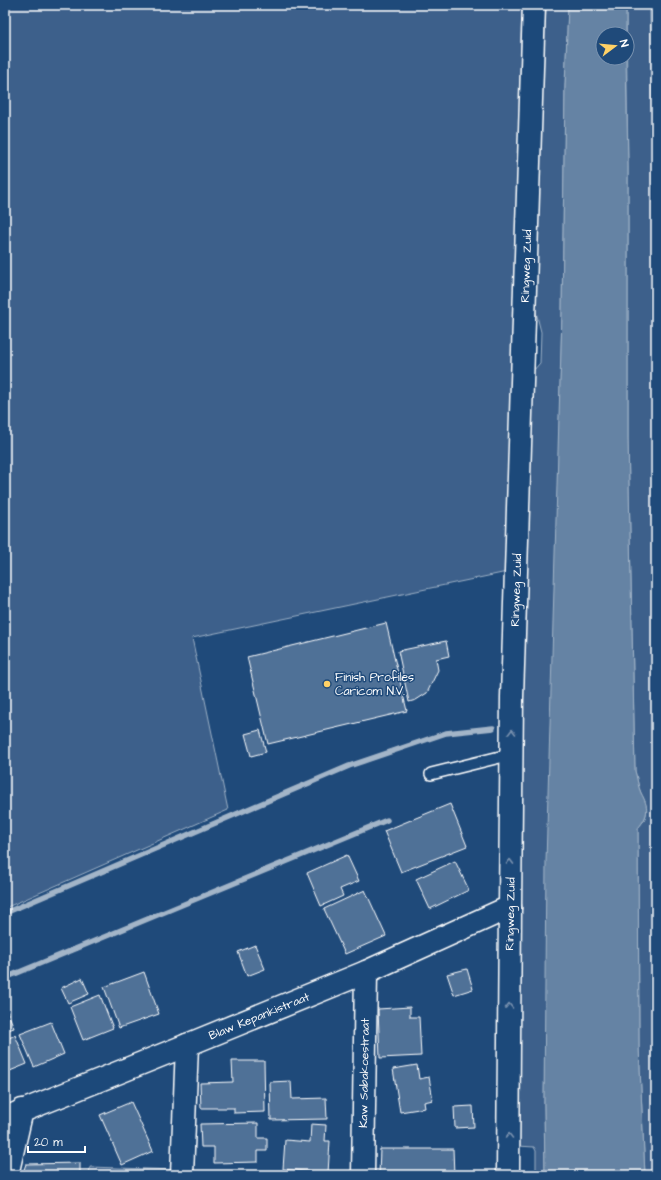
<svg xmlns="http://www.w3.org/2000/svg" width="661" height="1180" font-family="'Architects Daughter',sans-serif">
<style>
.green{fill:#3c618b;stroke:#9eb0c5}
.water{fill:#6583a4;stroke:#a3b5c8}
.lines{fill:none;stroke-linecap:round;stroke-linejoin:round}
.stream{stroke:#a3b5c8;stroke-width:5.5}
.building{fill:#507197;stroke:#fff}
.service-casing{stroke:#fff;stroke-width:14}
.minor-casing{stroke:#fff;stroke-width:25}
.tertiary-casing{stroke:#fff;stroke-width:25}
.service{stroke:#1f4a7a;stroke-width:11}
.minor{stroke:#1f4a7a;stroke-width:22}
.tertiary{stroke:#1f4a7a;stroke-width:22}
.oneway{stroke:#7992af}
.poi-dot{fill:#ffd166;stroke:#1f4a7a;stroke-width:1.5}
.labels{text-anchor:middle;stroke-width:3;stroke-linejoin:round;paint-order:stroke}
.street-label{font-size:12px;fill:#fff;stroke:#1f4a7a}
.poi-label{font-size:12px;fill:#fff;stroke:#1f4a7a;text-anchor:start}
</style>
<rect width="100%" height="100%" fill="#1f4a7a"/>
<filter id="ink" filterUnits="userSpaceOnUse"><feTurbulence type="fractalNoise" baseFrequency=".025" numOctaves="2"/><feDisplacementMap in="SourceGraphic" scale="8" xChannelSelector="R" yChannelSelector="G"/><feConvolveMatrix kernelMatrix="1 2 1 2 8 2 1 2 1" color-interpolation-filters="sRGB"/></filter>
<g filter="url(#ink)">
<!-- green -->
<g class="green">
<path d="M5 5H522L507 572 192 638 228 810 5 908Z"/>
<path d="M546 5H568L565 87 562 314 555 586 544 1103 545 1175H536V1151L534 1147 518 1146 520 782 526 613 533 371 540 363 541 332 534 304Z"/>
<path d="M626 5H650L655 285 656 508V1175H645L639 1047 638 828C650 815 648 807 641 793 638 787 637 777 635 771L628 438V167Z"/>
<path d="M90 1167 175 1170V1175H89Z"/>
</g>
<!-- water -->
<path class="water" d="M568 5H626V34H603V58H626L628 167V438L635 771C637 777 638 787 641 793 649 807 649 815 638 828L639 1047 645 1175H545L544 1103 546 862 562 314 565 87Z"/>
<g class="lines">
<!-- stream -->
<g class="stream">
<path d="M5 913 349 766 446 733 493 728"/>
<path d="M5 978 387 820"/>
</g>
</g>
<!-- building -->
<g class="building">
<path d="M386 623 407 711 268 744 247 657Z"/>
<path d="M446 641 449 656 436 659 438 670 427 693 416 700 409 702 398 651Z"/>
<path d="M260 730 266 752 251 756 245 734Z"/>
<path d="M450 804 467 846 401 872 384 831Z"/>
<path d="M347 855 359 881 340 889 343 896 321 906 307 873Z"/>
<path d="M455 861 469 890 430 909 416 879Z"/>
<path d="M365 890 386 936 345 954 324 909Z"/>
<path d="M255 945 265 969 247 976 238 952Z"/>
<path d="M467 969 473 989 454 995 447 974Z"/>
<path d="M144 972 159 1014 119 1028 104 987Z"/>
<path d="M82 978 89 994 68 1003 61 988Z"/>
<path d="M100 995 113 1028 83 1040 70 1007Z"/>
<path d="M5 1005 14 1028 5 1031Z"/>
<path d="M410 1007V1017H419L421 1056 380 1058 378 1009Z"/>
<path d="M51 1022 64 1054 34 1067 20 1034Z"/>
<path d="M15 1035 27 1064 5 1073V1040Z"/>
<path d="M232 1061H264L265 1112 234 1113V1108H201L200 1083 233 1082Z"/>
<path d="M417 1065 419 1079 429 1077 433 1100 424 1102 425 1108 400 1112 393 1069Z"/>
<path d="M291 1081 292 1099 326 1098 327 1119 271 1120 270 1082Z"/>
<path d="M131 1102 153 1151 122 1165 100 1115Z"/>
<path d="M473 1106 474 1127 455 1128 454 1107Z"/>
<path d="M258 1123V1138H267V1151H258V1162L214 1163V1147H201L200 1124Z"/>
<path d="M311 1124 326 1125 325 1141H330L328 1173 283 1169 285 1140 310 1142Z"/>
<path d="M380 1149H453L454 1175H379Z"/>
<path d="M80 1163V1175H22L26 1164Z"/>
<rect x="279" y="1174" width="49" height="1"/>
</g>
<g class="lines">
<defs>
<path id="service" d="M431 774 512 754"/>
<g id="minor">
<path d="M5 1118 187 1045 366 972 510 907"/>
<path d="M7 1175 22 1110"/>
<path d="M182 1175 187 1045"/>
<path d="M363 1175 366 972"/>
</g>
<path id="tertiary" d="M508 1175 510 907 512 697 534 5"/>
</defs>
<!-- service casing -->
<use href="#service" class="service-casing"/>
<!-- minor casing -->
<use href="#minor" class="minor-casing"/>
<!-- tertiary casing -->
<use href="#tertiary" class="tertiary-casing"/>
<!-- service -->
<use href="#service" class="service"/>
<!-- minor -->
<use href="#minor" class="minor"/>
<!-- tertiary -->
<use href="#tertiary" class="tertiary"/>
</g>
<!-- one-way arrows -->
<defs><path id="oneway-chevron" d="M-2-3.5L2.5 0L-2 3.5" fill="none" stroke-width="1.6" stroke-linecap="round" stroke-linejoin="round"/></defs>
<g class="oneway">
<use href="#oneway-chevron" transform="translate(512 732) rotate(-90)"/>
<use href="#oneway-chevron" transform="translate(510 862) rotate(-89)"/>
<use href="#oneway-chevron" transform="translate(509 1006) rotate(-90)"/>
<use href="#oneway-chevron" transform="translate(509 1136) rotate(-90)"/>
</g>
</g>
<!-- markers -->
<circle class="poi-dot" cx="327" cy="684" r="4"/>
<g class="labels">
<!-- street labels -->
<g class="street-label">
<text transform="translate(526 266) rotate(-88)" y="4">Ringweg Zuid</text>
<text transform="translate(516 590) rotate(-88)" y="4">Ringweg Zuid</text>
<text transform="translate(510 914) rotate(-89)" y="4">Ringweg Zuid</text>
<text transform="translate(259 1016) rotate(-22)" y="4">Blaw Kepankistraat</text>
<text transform="translate(364 1073) rotate(-89)" y="4">Kaw Sabakoestraat</text>
</g>
<!-- poi labels -->
<g class="poi-label">
<text x="335" y="681">Finish Profiles<tspan x="335" dy="14">Caricom N.V.</tspan></text>
</g>
</g>
<!-- margin -->
<rect width="661" height="1180" fill="none" stroke="#1f4a7a" stroke-width="20"/>
<rect x="10" y="10" width="641" height="1160" fill="none" stroke="#fff" stroke-width="1.5" filter="url(#ink)"/>
<!-- north arrow -->
<g transform="translate(615 46) rotate(74)"><circle r="19" fill="#1f4a7a" stroke="#7992af"/>
<path d="M0-3L7 15L0 10L-7 15Z" fill="#ffd166"/>
<text y="-6" font-size="11" font-weight="bold" text-anchor="middle" fill="#ffffff">N</text>
</g>
<!-- scale -->
<path d="M28 1146v6h57v-6" fill="none" stroke="#ffffff" stroke-width="2"/>
<text x="34" y="1146" font-size="12" fill="#ffffff" stroke="#1f4a7a" stroke-width="3" paint-order="stroke">20 m</text>
</svg>
